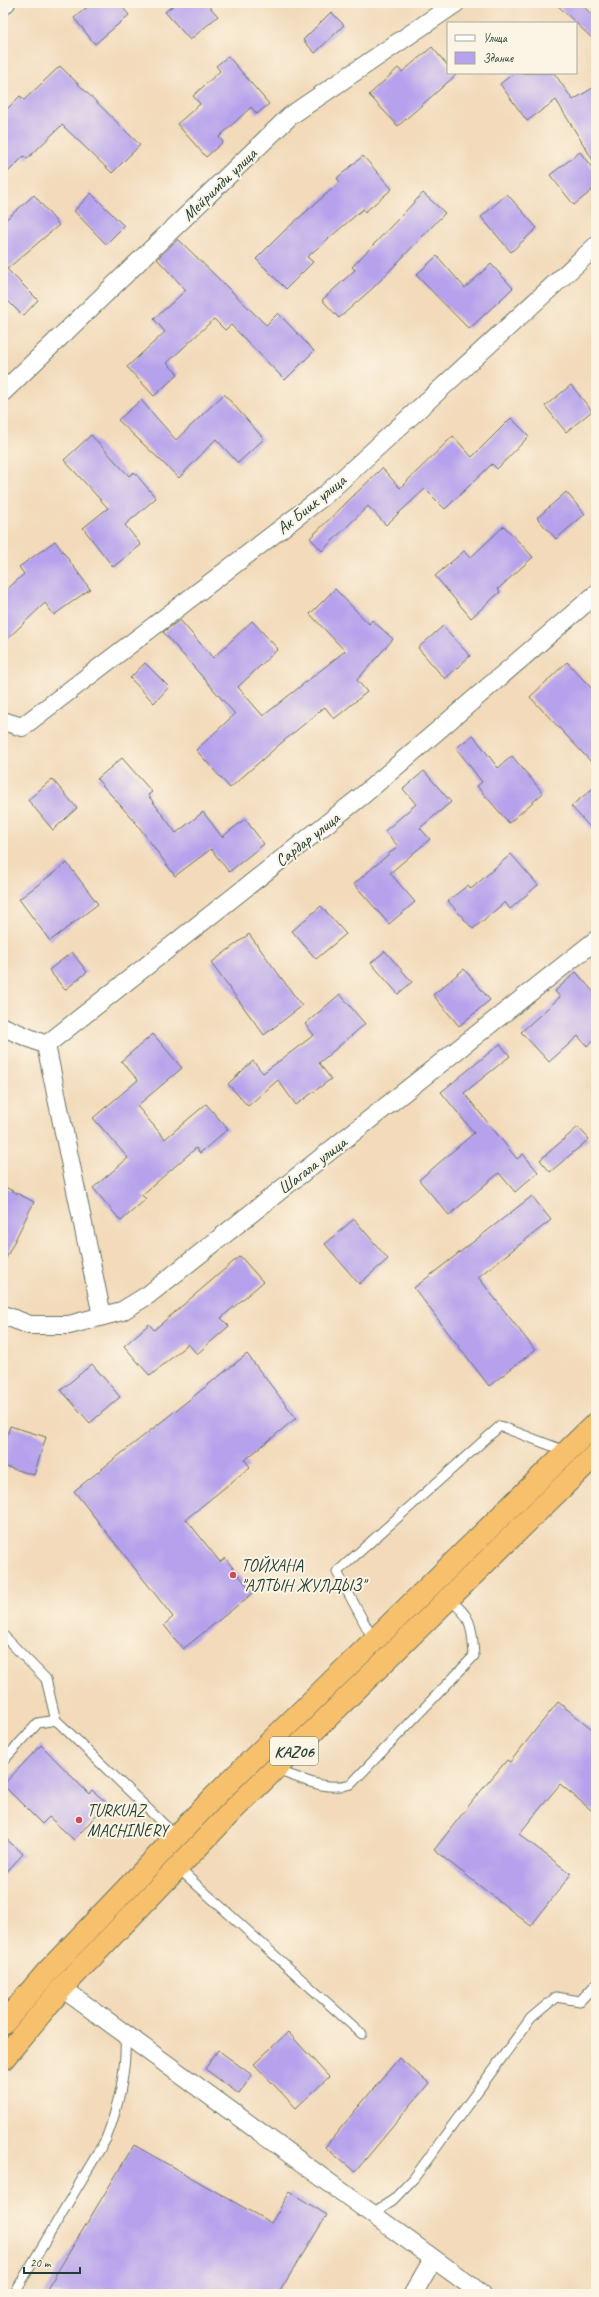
<svg xmlns="http://www.w3.org/2000/svg" width="599" height="2297" font-family="Caveat,sans-serif">
<style>
.building{fill:#b5a1ec}
.lines{fill:none;stroke-linecap:round;stroke-linejoin:round}
.lane-casing{stroke:#697463;stroke-width:11}
.street-casing{stroke:#697463;stroke-width:20}
.highway-casing{stroke:#697463;stroke-width:24}
.lane{stroke:#fff;stroke-width:9}
.street{stroke:#fff;stroke-width:18}
.highway{stroke:#f7c06c;stroke-width:22}
.poi-dot{fill:#d1495b;stroke:#fcf5e5;stroke-width:1.5}
.labels{text-anchor:middle;stroke-width:4;stroke-linejoin:round;paint-order:stroke}
.shield{fill:#fcf5e5;stroke:#617469;stroke-width:1}
.shield-label{font-size:16px;font-weight:bold;fill:#1f3d34}
.street-label{font-size:17px;fill:#1f3d34;stroke:#fcf5e5}
.poi-label{font-size:17px;fill:#1f3d34;stroke:#fcf5e5;text-anchor:start}
</style>
<rect width="100%" height="100%" fill="#fcf5e5"/>
<filter id="ink" filterUnits="userSpaceOnUse"><feTurbulence type="fractalNoise" baseFrequency=".025" numOctaves="2"/><feDisplacementMap in="SourceGraphic" scale="8" xChannelSelector="R" yChannelSelector="G"/><feConvolveMatrix kernelMatrix="1 2 1 2 8 2 1 2 1" color-interpolation-filters="sRGB"/></filter>
<filter id="wash" filterUnits="userSpaceOnUse"><feTurbulence type="fractalNoise" baseFrequency=".012" numOctaves="4" result="noise"/><feDisplacementMap in="SourceGraphic" scale="16" xChannelSelector="R" yChannelSelector="G"/><feGaussianBlur stdDeviation="0.9" result="paint"/><feColorMatrix in="noise" values="0 0 0 0 0 0 0 0 0 0 0 0 0 0 0 0 0 1.4 0 .05"/><feComposite in="paint" operator="in"/></filter>
<g filter="url(#wash)">
<rect width="100%" height="100%" fill="#f2daba"/>
<g id="blocks">
<!-- building -->
<g class="building">
<path d="M92 3H119L129 15 95 44 74 18Z"/>
<path d="M176 3H206L218 16 190 40 165 12Z"/>
<path d="M555 3H580L596 19V42Z"/>
<path d="M331 12 344 25 315 53 303 40Z"/>
<path d="M432 47 448 66V73H454L456 75 398 126 369 95 398 68 402 72Z"/>
<path d="M228 56 269 104 257 114 251 107 219 137 223 142 206 157 177 124 200 104 193 96 220 71 216 66Z"/>
<path d="M60 66 140 145 112 173 62 125 27 159 24 156 3 177V113L20 96 24 100Z"/>
<path d="M514 73H554L573 100 596 86V165L556 100 527 121 500 84Z"/>
<path d="M580 152 596 173V187L574 205 550 175Z"/>
<path d="M363 156 392 189 365 212 363 209 307 257 313 262 286 289 256 259 284 231 340 182 337 178Z"/>
<path d="M91 193 124 226 106 244 74 211Z"/>
<path d="M423 193 445 213 374 287 339 318 322 300 355 270 352 267Z"/>
<path d="M507 194 537 228 511 252 481 217Z"/>
<path d="M34 195 59 225 7 269 38 300 23 316 3 296V222Z"/>
<path d="M178 239 266 325 278 313 314 351 285 380 231 325 225 330 214 319 167 363 178 374 154 396 127 367 165 332 154 319 186 290 157 259Z"/>
<path d="M437 256 465 288 491 264 513 288 469 329 416 275Z"/>
<path d="M571 385 592 411 566 432 545 406Z"/>
<path d="M224 394 264 439 238 463 216 439 179 478 118 420 141 400 176 440Z"/>
<path d="M511 418 529 436 497 469 492 464 445 509 425 489 386 525 368 506 322 551 310 538 382 468 400 488 453 436 472 457Z"/>
<path d="M91 435 129 476 134 472 156 498 125 525 141 545 113 567 83 528 108 508 64 460Z"/>
<path d="M566 492 585 514 556 539 537 518Z"/>
<path d="M504 526 533 557 498 589 500 592 471 618 435 576 464 551 470 558Z"/>
<path d="M55 541 90 589 54 615 45 603 3 643V593L24 574 19 567Z"/>
<path d="M335 589 369 624 372 620 393 639 357 680 367 692 334 719 325 707 280 744 230 788 196 750 235 714 163 632 180 620 213 658 252 621 278 649 238 687 263 716 345 651 310 614Z"/>
<path d="M443 626 470 656 445 679 418 648Z"/>
<path d="M567 662 596 693V767L530 697Z"/>
<path d="M145 663 169 687 154 703 130 678Z"/>
<path d="M473 735 498 768 512 756 543 793 509 823 477 786 482 782 456 748Z"/>
<path d="M122 758 152 792 148 795 176 833 203 812 222 837 245 819 264 844 229 872 211 849 175 876 136 823 97 779Z"/>
<path d="M424 771 451 802 420 828 430 839 390 873 415 902 389 924 354 884 398 846 385 831 416 804 403 789Z"/>
<path d="M52 779 77 808 53 830 28 800Z"/>
<path d="M596 786V834L571 806Z"/>
<path d="M511 854 538 885 510 909 505 902 473 929 448 901 468 885 471 889Z"/>
<path d="M67 863 98 904 50 941 19 899Z"/>
<path d="M321 906 346 934 316 959 292 931Z"/>
<path d="M249 934 302 1006 264 1035 211 963Z"/>
<path d="M385 951 412 982 398 994 371 963Z"/>
<path d="M72 952 87 972 65 990 49 970Z"/>
<path d="M464 969 490 1000 459 1026 433 995Z"/>
<path d="M576 972 596 995V1038L587 1046 578 1036 549 1062 521 1032 560 997 555 991Z"/>
<path d="M340 994 365 1024 319 1063 331 1079 296 1105 278 1080 248 1106 228 1084 253 1061 263 1073 314 1035 305 1024Z"/>
<path d="M153 1034 182 1068 137 1106 165 1139 206 1104 228 1129 200 1153 196 1148 142 1195 146 1199 121 1221 93 1188 128 1158 93 1118 138 1080 121 1061Z"/>
<path d="M500 1044 510 1056 464 1093 517 1159 523 1154 538 1172 515 1192 499 1173 449 1215 419 1180 474 1133 441 1092Z"/>
<path d="M578 1127 589 1139 550 1172 540 1160Z"/>
<path d="M3 1186 34 1202 3 1264Z"/>
<path d="M532 1196 551 1220 478 1277 535 1350 489 1386 414 1288Z"/>
<path d="M354 1219 388 1259 359 1284 325 1244Z"/>
<path d="M240 1256 263 1282 221 1318 229 1326 197 1354 188 1344 150 1376 124 1346 149 1324 154 1330Z"/>
<path d="M247 1354 296 1418 245 1460 250 1467 186 1519 220 1562 225 1558 253 1593 183 1649 164 1625 173 1617 74 1491Z"/>
<path d="M92 1364 120 1397 90 1423 61 1390Z"/>
<path d="M10 1426 46 1437 34 1475 3 1466V1449Z"/>
<path d="M558 1702 596 1732V1814L560 1784 519 1834 571 1874 531 1926 434 1850 474 1799 507 1760 510 1762Z"/>
<path d="M41 1745 89 1794 92 1790 107 1803 74 1840 49 1817 42 1824 3 1785Z"/>
<path d="M3 1836 23 1854 3 1876Z"/>
<path d="M288 2032 329 2077 296 2108 254 2064Z"/>
<path d="M218 2050 252 2075 239 2094 205 2069Z"/>
<path d="M399 2058 429 2083 355 2172 325 2147Z"/>
<path d="M134 2145 271 2223 290 2192 327 2215 278 2294H44Z"/>
</g>
</g>
</g>
<g filter="url(#ink)">
<use href="#blocks" fill-opacity="0" stroke="#697463" stroke-width="1"/>
<g class="lines">
<defs>
<g id="lane">
<path d="M3 1635 46 1679 56 1721"/>
<path d="M374 1641 337 1572 500 1426 565 1451"/>
<path d="M3 1761 38 1723 56 1720 177 1837"/>
<path d="M276 1770C302 1778 324 1792 351 1784L474 1656C472 1629 473 1616 448 1599"/>
<path d="M178 1868 362 2034"/>
<path d="M371 2214 393 2200 414 2178 531 2018 556 1997 580 2001 596 1984"/>
<path d="M14 2294 106 2139C119 2105 127 2071 125 2034"/>
</g>
<g id="street">
<path d="M3 6 6 3"/>
<path d="M3 392 290 116 456 3"/>
<path d="M3 721 22 727 325 495 596 246"/>
<path d="M3 1027 46 1045 363 795 596 594"/>
<path d="M46 1045 102 1316"/>
<path d="M3 1315 30 1325H69L122 1311 148 1295 596 940"/>
<path d="M62 1988 482 2294"/>
<path d="M413 2294 433 2259"/>
</g>
<g id="highway">
<path d="M3 2024 46 1973 216 1795 596 1423"/>
<path d="M3 2059 62 1988 232 1811 596 1454"/>
</g>
</defs>
<!-- lane casing -->
<use href="#lane" class="lane-casing"/>
<!-- street casing -->
<use href="#street" class="street-casing"/>
<!-- highway casing -->
<use href="#highway" class="highway-casing"/>
<!-- lane -->
<use href="#lane" class="lane"/>
<!-- street -->
<use href="#street" class="street"/>
<!-- highway -->
<use href="#highway" class="highway"/>
</g>
</g>
<!-- markers -->
<g class="poi-dot">
<circle cx="233" cy="1575" r="4"/>
<circle cx="79" cy="1820" r="4"/>
</g>
<g class="labels">
<!-- shield labels -->
<rect class="shield" x="270" y="1737" width="48" height="28" rx="3"/>
<g class="shield-label">
<text x="294" y="1757">KАZ06</text>
</g>
<!-- street labels -->
<g class="street-label">
<text transform="translate(219 184) rotate(-44)" y="6">Мейримди улица</text>
<text transform="translate(311 504) rotate(-39)" y="6">Ак Биик улица</text>
<text transform="translate(307 839) rotate(-38)" y="6">Сардар улица</text>
<text transform="translate(312 1165) rotate(-38)" y="6">Шагала улица</text>
</g>
<!-- poi labels -->
<g class="poi-label">
<text x="241" y="1571">ТОЙХАНА<tspan x="241" dy="20">"АЛТЫН ЖУЛДЫЗ"</tspan></text>
<text x="87" y="1816">TURKUAZ<tspan x="87" dy="20">MACHINERY</tspan></text>
</g>
</g>
<!-- margin -->
<rect width="599" height="2297" fill="none" stroke="#fcf5e5" stroke-width="16"/>
<!-- legend -->
<rect x="447" y="22" width="130" height="52" fill="#fcf5e5" stroke="#a4ab9e"/>
<rect x="455" y="35" width="20" height="6" fill="#ffffff" stroke="#a4ab9e"/>
<text x="483" y="42" font-size="12" fill="#1f3d34">Улица</text>
<rect x="455" y="52" width="20" height="12" fill="#b5a1ec" stroke="#a4ab9e"/>
<text x="483" y="62" font-size="12" fill="#1f3d34">Здание</text>
<!-- scale -->
<path d="M24 2267v6h56v-6" fill="none" stroke="#1f3d34" stroke-width="2"/>
<text x="30" y="2267" font-size="12" fill="#1f3d34" stroke="#fcf5e5" stroke-width="3" paint-order="stroke">20 m</text>
</svg>
